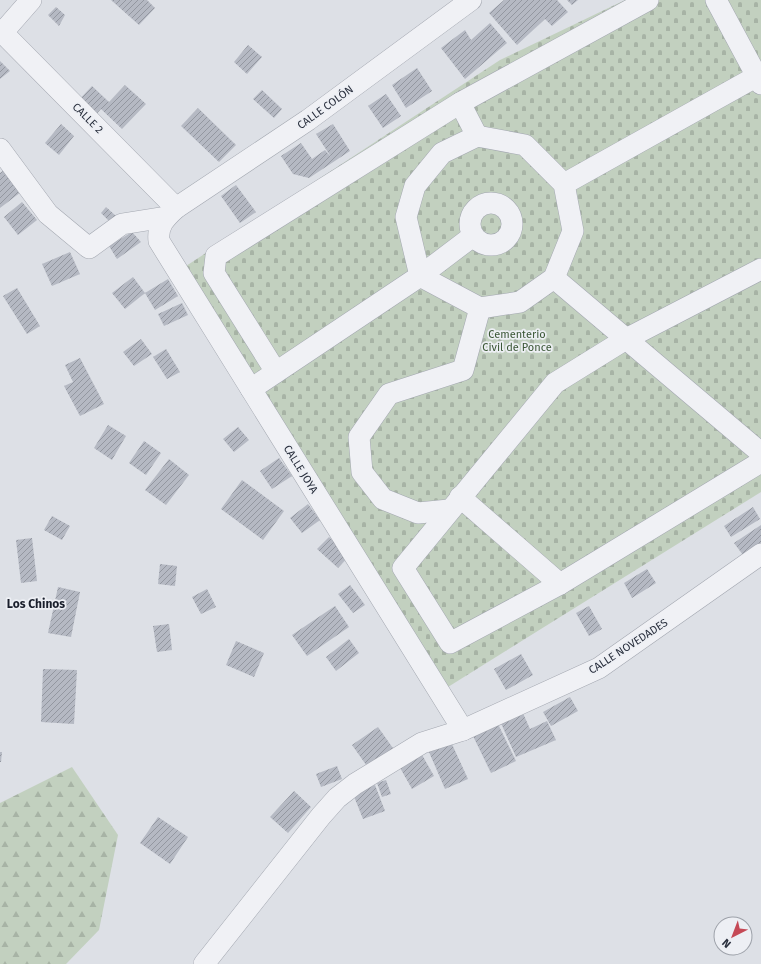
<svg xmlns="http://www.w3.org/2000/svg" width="761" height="964" font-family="'Fira Sans',sans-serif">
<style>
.forest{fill:url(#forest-firs)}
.cemetery{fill:url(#cemetery-stones)}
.building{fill:url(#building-hatch)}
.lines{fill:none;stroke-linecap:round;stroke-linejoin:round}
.minor-casing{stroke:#a3a7b0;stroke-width:22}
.minor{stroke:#f0f1f5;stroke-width:21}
.labels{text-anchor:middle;stroke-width:3.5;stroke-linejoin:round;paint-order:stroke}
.street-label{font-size:11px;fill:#282e3c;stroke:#edeff4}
.park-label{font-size:11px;fill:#3b5736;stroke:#edeff4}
.neighbourhood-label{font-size:12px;font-weight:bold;fill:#1a1f2c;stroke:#edeff4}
</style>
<defs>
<pattern id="forest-firs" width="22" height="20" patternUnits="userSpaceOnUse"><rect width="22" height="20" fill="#c2d0bf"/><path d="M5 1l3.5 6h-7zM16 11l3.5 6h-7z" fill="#a7b3a5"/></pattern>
<pattern id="cemetery-stones" width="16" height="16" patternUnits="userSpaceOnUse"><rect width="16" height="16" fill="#c2d0bf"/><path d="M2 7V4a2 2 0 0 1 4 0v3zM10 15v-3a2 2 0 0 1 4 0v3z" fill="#a7b3a5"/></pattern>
<pattern id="building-hatch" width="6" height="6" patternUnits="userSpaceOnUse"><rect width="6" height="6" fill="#b5b9c3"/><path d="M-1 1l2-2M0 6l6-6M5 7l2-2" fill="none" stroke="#9397a0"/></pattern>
</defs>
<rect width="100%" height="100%" fill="#dde0e6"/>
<!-- forest -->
<path class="forest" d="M72 767 118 835 99 930 66 964H0V803Z"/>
<!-- cemetery -->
<path class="cemetery" d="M625 0H761V492L448 687 183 268 500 60Z"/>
<!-- building -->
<g class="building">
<path d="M111 0H147L155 8 139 25Z"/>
<path d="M504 0H557L568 12 552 26 545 19 517 45 489 13Z"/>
<path d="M567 0H578L572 5Z"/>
<path d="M56 7 65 15 59 26 48 15Z"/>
<path d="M490 23 507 43 465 79 441 48 465 30 471 40Z"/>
<path d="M248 45 262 57 247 74 234 62Z"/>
<path d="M0 61 10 71 0 79Z"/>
<path d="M417 68 432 91 406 108 392 85Z"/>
<path d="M125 85 146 104 122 129 101 109 92 119 75 104 92 86 109 102Z"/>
<path d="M262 90 282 109 274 118 253 99Z"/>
<path d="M386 94 401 116 383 128 368 106Z"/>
<path d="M198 108 236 145 219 162 181 126Z"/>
<path d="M61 124 74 136 59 155 45 143Z"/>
<path d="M333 124 350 151 309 178 293 174 281 156 301 143 312 159 325 150 331 157 316 134Z"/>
<path d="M4 170 21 192 0 208V173Z"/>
<path d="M236 185 256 212 240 223 221 196Z"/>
<path d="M22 202 37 220 18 235 4 217Z"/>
<path d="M106 207 116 216 109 221 101 213Z"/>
<path d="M132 232 141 242 117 259 109 246Z"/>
<path d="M70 252 80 274 52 286 42 264Z"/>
<path d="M133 277 145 293 125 309 112 293Z"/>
<path d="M168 279 178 296 155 310 145 293Z"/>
<path d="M17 288 40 326 27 334 3 296Z"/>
<path d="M182 303 188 315 164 326 158 314Z"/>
<path d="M141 339 152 354 134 366 123 352Z"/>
<path d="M166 349 180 372 167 379 153 357Z"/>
<path d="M80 358 104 404 80 416 64 386 73 382 65 365Z"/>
<path d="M108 425 126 436 112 460 94 448Z"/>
<path d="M238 427 249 440 234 452 223 439Z"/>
<path d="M144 441 161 453 146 475 129 463Z"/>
<path d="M279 458 292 476 272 489 260 471Z"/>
<path d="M169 459 189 475 166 505 145 490Z"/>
<path d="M242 480 284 511 263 540 221 509Z"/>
<path d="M308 504 320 520 302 533 290 518Z"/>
<path d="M753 507 760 519 731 537 724 526Z"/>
<path d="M52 516 70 526 62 540 44 530Z"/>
<path d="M761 525V549L746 559 734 543Z"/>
<path d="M329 537 349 556 338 568 317 549Z"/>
<path d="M32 538 37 581 21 583 16 540Z"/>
<path d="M160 564 177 566 175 586 158 584Z"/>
<path d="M647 569 656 583 632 598 624 583Z"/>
<path d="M350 585 365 605 353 613 338 594Z"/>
<path d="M58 587 80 592 71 637 48 633Z"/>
<path d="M207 589 216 607 201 614 192 597Z"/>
<path d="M335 606 349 627 307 656 292 635Z"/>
<path d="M589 606 602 629 589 636 576 613Z"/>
<path d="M169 624 172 650 157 652 153 626Z"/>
<path d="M349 639 359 653 336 671 326 657Z"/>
<path d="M236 641 264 653 254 677 226 665Z"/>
<path d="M521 654 533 675 506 690 494 669Z"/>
<path d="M43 669 77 670 74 724 41 722Z"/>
<path d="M570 697 578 711 551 726 543 712Z"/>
<path d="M522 711 530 729 547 721 556 740 516 757 500 721Z"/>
<path d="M498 724 516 761 491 773 473 736Z"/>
<path d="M378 727 395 751 369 769 352 745Z"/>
<path d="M451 742 468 779 445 789 429 752Z"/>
<path d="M0 752H2L1 762H0Z"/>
<path d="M421 753 434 776 412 789 399 766Z"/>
<path d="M337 766 342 779 321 787 316 774Z"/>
<path d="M386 780 391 794 382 797 377 783Z"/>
<path d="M375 785 385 811 363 819 353 794Z"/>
<path d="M294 791 311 807 288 833 270 817Z"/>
<path d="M158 817 188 837 170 864 140 843Z"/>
</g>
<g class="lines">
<defs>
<g id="minor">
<path d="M716 0 761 84"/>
<path d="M0 30 176 208"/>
<path d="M3 32 31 0"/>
<path d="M460 103 477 136"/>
<path d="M477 136 525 145 564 184 573 231 554 278 520 302 480 308 420 276 406 217 415 186 442 153Z"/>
<path d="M0 149 48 214 89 248 122 224 166 217"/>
<path d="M564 184 761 74"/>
<circle cx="491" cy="224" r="21"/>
<path d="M761 269 626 339 555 383 403 568 450 643 560 584 761 462"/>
<path d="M554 278 761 453"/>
<path d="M276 372 214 273 216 256 460 103 648 0"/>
<path d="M251 389 420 276 473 236"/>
<path d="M460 497 560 584"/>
<path d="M449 510 418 513 383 499 362 472 359 437 389 394 463 370 480 308"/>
<path d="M463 730 159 241C157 226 165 218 176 208L308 120 471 0"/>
<path d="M204 964 321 816 337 798 355 784 422 743 463 730 599 668 761 554"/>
</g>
</defs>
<!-- minor casing -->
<use href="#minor" class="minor-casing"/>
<!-- minor -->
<use href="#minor" class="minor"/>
</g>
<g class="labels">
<!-- street labels -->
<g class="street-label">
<text transform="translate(325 107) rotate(-36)" y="4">CALLE COLÓN</text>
<text transform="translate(88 118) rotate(45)" y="4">CALLE 2</text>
<text transform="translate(301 469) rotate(58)" y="4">CALLE JOYA</text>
<text transform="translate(628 646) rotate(-33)" y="4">CALLE NOVEDADES</text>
</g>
<!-- park labels -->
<g class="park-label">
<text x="517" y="338">Cementerio<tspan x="517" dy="13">Civil de Ponce</tspan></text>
</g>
<!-- neighbourhood labels -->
<g class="neighbourhood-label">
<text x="36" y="608">Los Chinos</text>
</g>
</g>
<!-- north arrow -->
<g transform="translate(733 936) rotate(222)"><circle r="19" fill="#edeff4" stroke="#9ea2aa"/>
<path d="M0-3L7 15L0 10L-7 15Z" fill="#c54956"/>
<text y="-6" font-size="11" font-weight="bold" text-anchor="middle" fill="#282e3c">N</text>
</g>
</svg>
